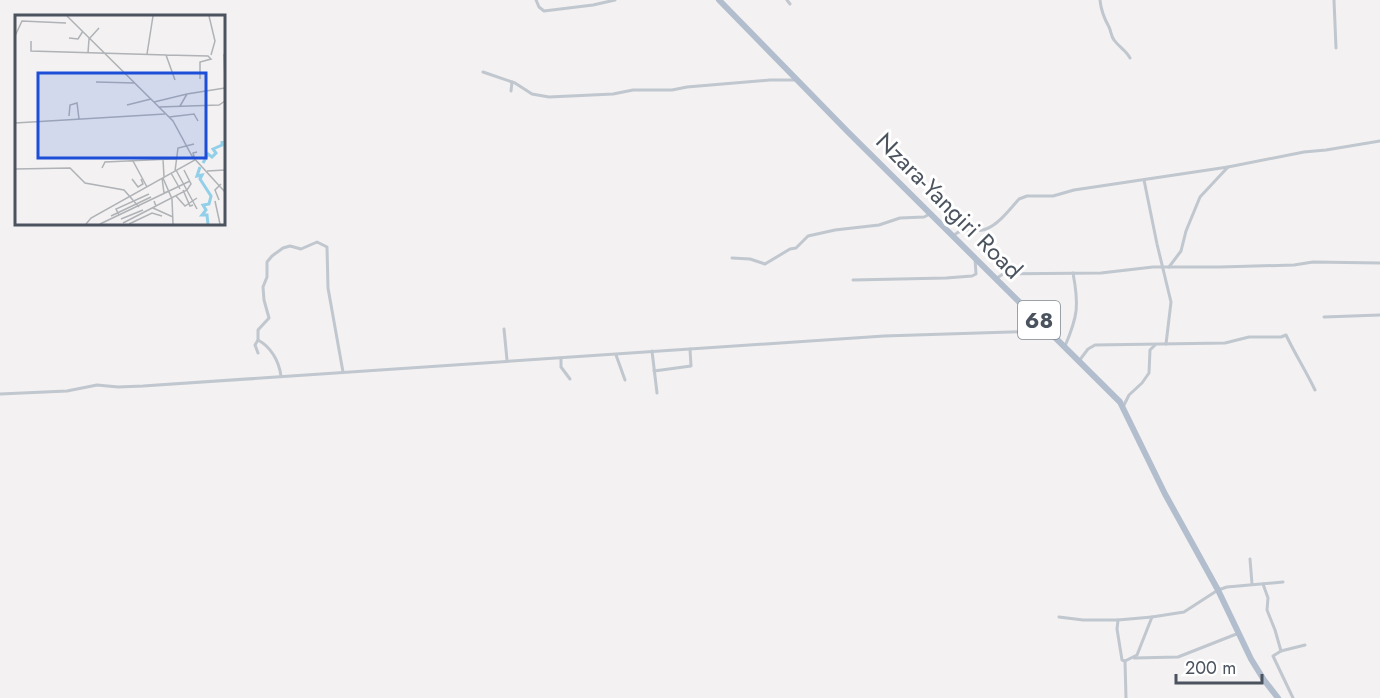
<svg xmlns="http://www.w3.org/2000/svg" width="1380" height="698" font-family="Jost,sans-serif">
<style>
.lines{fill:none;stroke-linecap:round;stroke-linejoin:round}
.minor{stroke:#c0c7cf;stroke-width:3}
.primary{stroke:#b2bece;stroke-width:6}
.labels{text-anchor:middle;stroke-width:6;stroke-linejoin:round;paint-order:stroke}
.shield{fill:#fff;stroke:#80878e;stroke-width:1.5}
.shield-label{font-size:22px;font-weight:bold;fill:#4a535e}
.street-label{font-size:24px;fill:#4a535e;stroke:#fff}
.inset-river{fill:none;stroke:#92cfe9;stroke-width:3}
.inset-road{fill:none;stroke:#afb2b6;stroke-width:1.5}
.view{fill:#1d4ed8;fill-opacity:0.15;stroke:#1d4ed8;stroke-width:3}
.inset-edge{fill:none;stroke:#4a535e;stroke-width:3}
</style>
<rect width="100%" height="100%" fill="#f3f1f1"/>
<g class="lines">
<!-- minor -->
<g class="minor">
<path d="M536 0 539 7 544 11 593 5 615 0"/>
<path d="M787 0 790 4"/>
<path d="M1100 0C1101 11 1104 18 1109 27 1111 31 1111 36 1114 40 1119 47 1126 50 1130 58"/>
<path d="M1334 0 1336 48"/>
<path d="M483 72 515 83 532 94 549 97 613 94 633 90H672L687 87 770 80H797"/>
<path d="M511 91 512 82"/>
<path d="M1144 180 1157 244 1171 302 1166 344"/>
<path d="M954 235C963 227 976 233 986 229 999 224 1010 209 1019 199L1027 196H1053L1074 190 1228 167"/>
<path d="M732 258 750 259 765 264 790 249 796 248 808 236 835 230 879 225 900 218 924 217 930 214"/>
<path d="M1169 267 1181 251 1186 231 1200 197 1228 167 1304 152 1326 150 1380 141"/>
<path d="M997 278 1003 274 1101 273 1153 267H1220L1294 265 1313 262 1380 263"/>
<path d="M853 280 946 278 972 276 976 274 975 259"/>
<path d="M1324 317 1380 315"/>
<path d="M504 329 507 360"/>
<path d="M258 340C271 347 279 361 281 376"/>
<path d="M1065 346C1078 316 1079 305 1073 273"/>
<path d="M652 351 657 393"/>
<path d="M258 353 255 345 258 340V330L269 318 264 300 263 287 267 277V262L272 256 283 248 290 246 301 249 317 242 327 247 328 288 343 372"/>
<path d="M616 355 625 380"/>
<path d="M561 359V367L570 379"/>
<path d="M1079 361 1088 349 1095 345 1225 343 1249 337H1281L1286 335C1295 354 1306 371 1315 390"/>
<path d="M654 371 691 366 690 349"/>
<path d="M0 394 67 391 97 385 118 387 143 386 884 336 1041 331 1045 328"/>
<path d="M1123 407 1129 395 1142 383 1149 373 1150 350 1155 345"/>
<path d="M1250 559 1252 584"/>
<path d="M1263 584 1268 598 1267 610 1275 630 1281 651"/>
<path d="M1059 617 1083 620H1118L1152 617"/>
<path d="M1118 620 1117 629 1122 660 1125 661"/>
<path d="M1134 658 1178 657 1239 633"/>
<path d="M1126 698 1125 661 1137 655 1152 617 1184 612 1218 590 1227 587 1283 582"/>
<path d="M1293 698 1273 656 1281 651 1305 645"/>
</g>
<!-- primary -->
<path class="primary" d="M719 0 848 132 1120 402 1165 494 1218 590 1251 659 1264 680 1278 698"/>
</g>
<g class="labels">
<!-- shield labels -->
<rect class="shield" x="1018" y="301" width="42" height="38" rx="4.5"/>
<g class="shield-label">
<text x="1039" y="328">68</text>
</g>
<!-- street labels -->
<g class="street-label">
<text transform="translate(949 206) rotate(45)" y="8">Nzara-Yangiri Road</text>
</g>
</g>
<!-- overview -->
<g transform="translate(15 15)">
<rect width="210" height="210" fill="#f3f1f1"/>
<path class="inset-river" d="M188 148 193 139 197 142 201 138 198 134 207 130V126M185 152 182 161 187 160 185 164 196 181 194 189 188 190 191 195 187 200H192L193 209"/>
<path class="inset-road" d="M52 1 158 106 177 141 210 177M194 1 200 26 196 40M0 21 7 6 51 8M54 23 63 24 68 16M16 26V36L151 40 160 65M73 38 74 24 84 13M132 39 138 1M209 39 210 66M151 40 193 41 196 44 185 47V64M81 67 120 68M139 87 172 79M112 90 136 84M165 91 172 79 210 73M144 92 204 90 210 86M54 101 55 90 62 88 64 104M154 102 179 99 183 106M0 108 150 99M148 144 149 162M118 146 132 172M87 153 90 147 178 143M0 154 55 153 70 168 109 175 124 192M161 155 182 194M160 156 163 133 179 129M192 156 210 155M156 158 165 174M147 163 149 178 154 176M148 163 157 184 158 209M117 164 123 172 128 169 126 164M168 175 175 191 178 190M161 181 170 191 182 183M204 185 200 175 206 169M139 186 141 191 172 175 176 169 169 155M200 186 205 209M138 193 158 202M104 200 101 194 134 179M96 201 136 182M106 204 128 195M108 208 141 191M71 209 76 203 180 145 178 138 182 137M85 209 175 166M114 209 137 198 147 201"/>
<path class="view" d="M23 58H191V143H23Z"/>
<rect width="210" height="210" class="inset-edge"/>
</g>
<!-- scale -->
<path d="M1176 674v9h86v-9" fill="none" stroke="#4a535e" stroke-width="3"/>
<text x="1185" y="674" font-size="18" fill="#4a535e" stroke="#ffffff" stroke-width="4.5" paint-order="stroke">200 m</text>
</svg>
